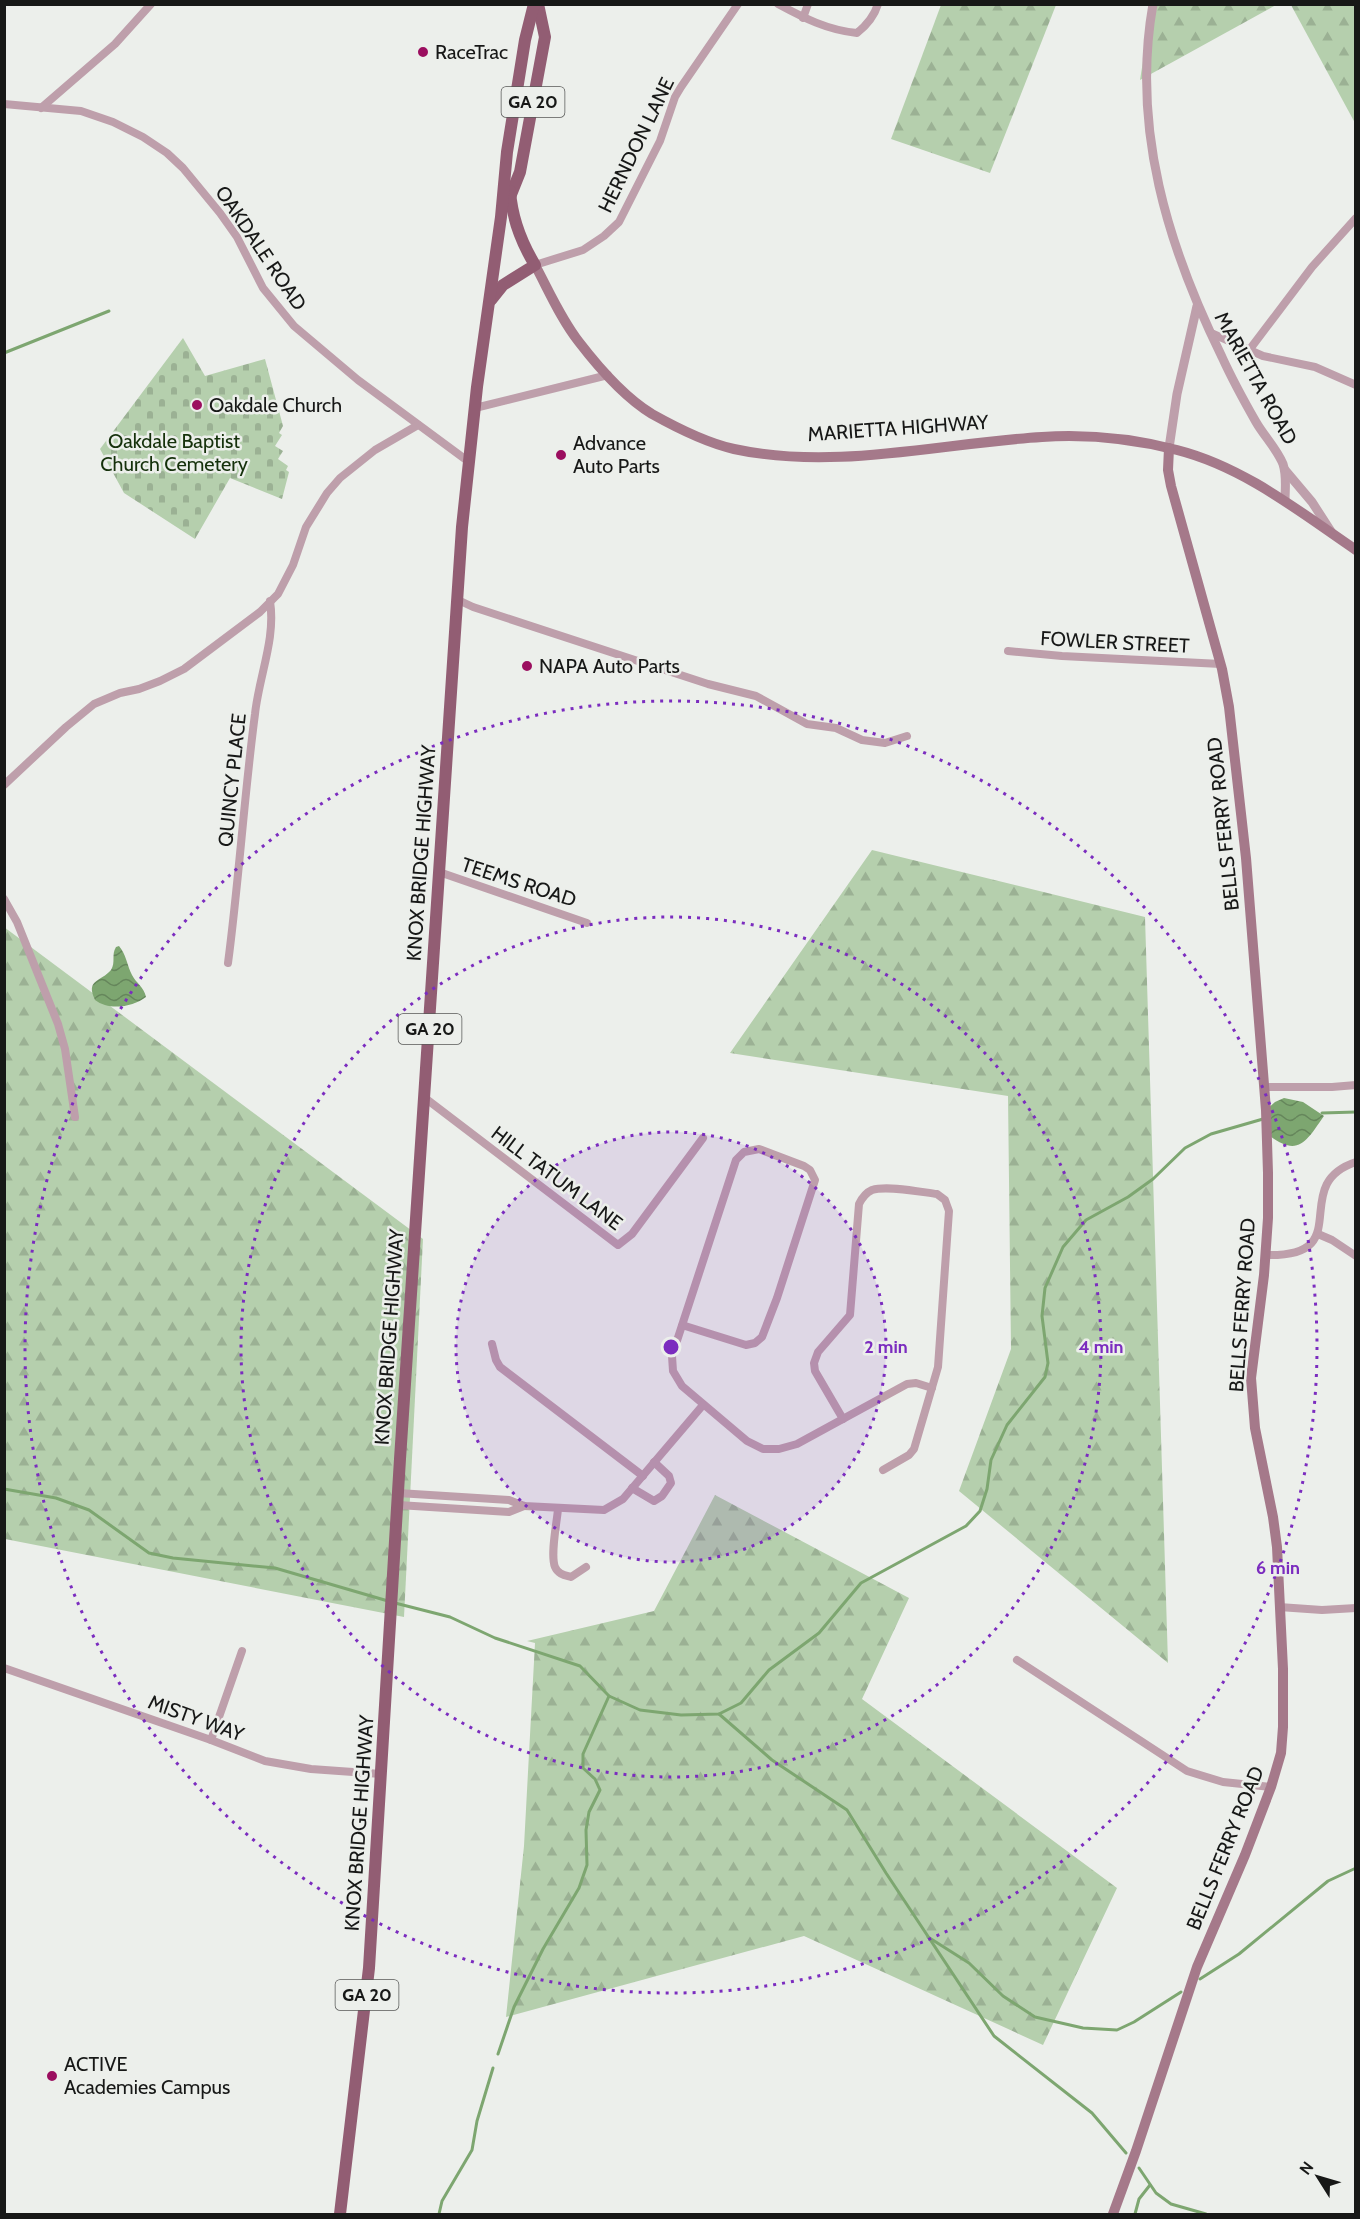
<svg xmlns="http://www.w3.org/2000/svg" width="1360" height="2219" font-family="Cabin,sans-serif">
<style>
.forest{fill:url(#forest-firs)}
.cemetery{fill:url(#cemetery-stones)}
.water{fill:url(#water-waves)}
.lines{fill:none;stroke-linecap:round;stroke-linejoin:round}
.stream{stroke:#7da670;stroke-width:3}
.minor{stroke:#be9fab;stroke-width:8}
.tertiary{stroke:#be9fab;stroke-width:9}
.secondary{stroke:#a5798a;stroke-width:10}
.primary{stroke:#925d73;stroke-width:12}
.ring{fill:none;stroke:#7b2cbf;stroke-width:3;stroke-dasharray:3 6}
.poi-dot{fill:#9b0e5f;stroke:#ecefeb;stroke-width:2}
.labels{text-anchor:middle;stroke-width:5;stroke-linejoin:round;paint-order:stroke}
.shield{fill:#ecefeb;stroke:#575857;stroke-width:1.5}
.shield-label{font-size:18px;font-weight:bold;fill:#171817}
.poi-label{font-size:20px;fill:#171817;stroke:#ecefeb;text-anchor:start}
.street-label{font-size:20px;fill:#171817;stroke:#ecefeb}
.park-label{font-size:20px;fill:#15310b;stroke:#ecefeb}
.centre{fill:#7b2cbf;stroke:#ecefeb;stroke-width:3}
.ring-label{font-size:18px;text-anchor:middle;font-weight:bold;fill:#7b2cbf;stroke:#ecefeb;stroke-width:5;stroke-linejoin:round;paint-order:stroke}
</style>
<defs>
<pattern id="forest-firs" width="22" height="20" patternUnits="userSpaceOnUse" patternTransform="scale(1.5)"><rect width="22" height="20" fill="#b5cfad"/><path d="M5 1l3.5 6h-7zM16 11l3.5 6h-7z" fill="#9bb194"/></pattern>
<pattern id="cemetery-stones" width="16" height="16" patternUnits="userSpaceOnUse" patternTransform="scale(1.5)"><rect width="16" height="16" fill="#b5cfad"/><path d="M2 7V4a2 2 0 0 1 4 0v3zM10 15v-3a2 2 0 0 1 4 0v3z" fill="#9bb194"/></pattern>
<pattern id="water-waves" width="16" height="10" patternUnits="userSpaceOnUse" patternTransform="scale(1.5)"><rect width="16" height="10" fill="#7da670"/><path d="M0 5q4-4 8 0t8 0" fill="none" stroke="#65865b"/></pattern>
</defs>
<rect width="100%" height="100%" fill="#ecefeb"/>
<!-- forest -->
<g class="forest">
<path d="M941 5H1056L990 173 891 139Z"/>
<path d="M1152 5H1276L1140 80Z"/>
<path d="M1291 5H1355V123Z"/>
<path d="M872 850 1145 917 1168 1663 959 1491 1011 1349 1008 1096 730 1053Z"/>
<path d="M4 927 423 1239 404 1617 5 1539Z"/>
<path d="M715 1495 909 1598 862 1699 1117 1888 1043 2045 804 1936 506 2017 524 1846 535 1643 527 1641 654 1611Z"/>
</g>
<!-- cemetery -->
<path class="cemetery" d="M183 338 205 376 265 359 283 426 279 433 282 435 275 446 283 451 278 459 288 466 286 470 289 472 282 499 230 478 195 539 124 493 100 449Z"/>
<!-- water -->
<g class="water">
<path d="M119 946C126 954 127 965 132 975 136 983 144 987 146 997 133 1007 109 1011 95 1000 85 979 101 982 111 970 116 962 111 955 116 947Z"/>
<path d="M1284 1098 1303 1102 1324 1116C1307 1140 1299 1158 1270 1136L1266 1110 1275 1102Z"/>
</g>
<g class="lines">
<!-- stream -->
<g class="stream">
<path d="M4 353 109 311"/>
<path d="M1322 1113 1356 1112"/>
<path d="M4 1489 56 1498 89 1510 149 1553 173 1558 275 1568 388 1601"/>
<path d="M395 1603 450 1617 495 1638 580 1666 609 1696 640 1710 681 1715 719 1714 741 1703 769 1670 819 1633 861 1583 966 1526 980 1511 987 1489 991 1460 1007 1425 1045 1377 1048 1363 1042 1316 1045 1288 1063 1247 1086 1220 1128 1197 1153 1179 1185 1148 1211 1134 1263 1119"/>
<path d="M719 1714 772 1760 847 1810 886 1873 994 2036 1092 2113 1126 2153"/>
<path d="M928 1937 969 1963 1003 1996 1035 2017 1083 2028 1117 2030 1134 2022 1181 1992"/>
<path d="M1200 1979 1239 1954 1328 1881 1356 1868"/>
<path d="M498 2054 514 2007 543 1949 579 1888 587 1865 586 1830 589 1812 600 1790 595 1779 583 1768V1754L609 1696"/>
<path d="M1139 2168 1156 2193 1171 2204 1206 2214"/>
<path d="M439 2214 442 2201 472 2150 477 2121 493 2068"/>
<path d="M1135 2214 1139 2199 1150 2185"/>
</g>
<!-- minor -->
<g class="minor">
<path d="M778 4C804 18 827 30 857 33 867 25 874 17 878 4"/>
<path d="M803 18 808 4"/>
<path d="M4 104 81 111 113 122 143 137 167 153 183 168 220 213 237 237 263 288 294 326 358 380 469 462"/>
<path d="M41 108 115 44 151 4"/>
<path d="M535 265 583 250 604 236 619 222 660 141 675 97 681 87 738 4"/>
<path d="M1211 333 1263 356 1315 367 1356 385"/>
<path d="M1250 349 1312 267 1356 218"/>
<path d="M475 408 608 375"/>
<path d="M456 599 473 607 708 684 756 696 807 724 836 728 862 740 885 743 907 736"/>
<path d="M1008 651 1062 656 1221 664"/>
<path d="M4 785 66 727 94 704 120 693 139 689 160 681 184 669 260 612 278 594 293 565 306 527 327 493 340 478 375 450 418 425"/>
<path d="M439 872 587 923"/>
<path d="M4 899 17 922 58 1024 65 1049 75 1117"/>
<path d="M228 963C239 880 244 797 255 714 259 676 276 639 270 601"/>
<path d="M1265 1087H1332L1356 1085"/>
<path d="M425 1098 618 1245 632 1234 703 1138"/>
<path d="M1318 1234 1332 1240 1356 1256"/>
<path d="M1265 1255C1360 1258 1286 1185 1356 1162"/>
<path d="M682 1325 746 1345 755 1343 762 1337 777 1298 815 1180 810 1170 804 1166 759 1149 744 1152 736 1160 672 1356 673 1371 682 1386 747 1441 763 1449H779L797 1444 907 1384 916 1383 932 1388"/>
<path d="M492 1344 496 1360 500 1367 643 1476"/>
<path d="M843 1419 815 1371 814 1363 818 1352 850 1315 859 1204C862 1198 865 1193 872 1190 887 1185 921 1192 937 1194L945 1200 949 1211 938 1367 914 1449 909 1455 883 1470"/>
<path d="M632 1488 654 1501 662 1496 671 1483 669 1476 654 1462"/>
<path d="M398 1493 509 1500 524 1506 604 1510 623 1499 703 1405"/>
<path d="M398 1505 509 1512 524 1506"/>
<path d="M558 1509C557 1522 550 1555 555 1567 558 1574 564 1575 571 1577L586 1567"/>
<path d="M1279 1607 1322 1610 1356 1608"/>
<path d="M1017 1660 1187 1771 1223 1782 1271 1787"/>
<path d="M4 1668 211 1740 265 1761 311 1769 381 1774"/>
<path d="M211 1740 242 1651"/>
</g>
<!-- tertiary -->
<g class="tertiary">
<path d="M1153 4C1131 128 1168 247 1222 357 1232 379 1244 401 1256 422 1264 436 1277 449 1283 464 1287 476 1285 489 1285 501"/>
<path d="M1169 448 1177 394 1197 306"/>
<path d="M1285 470 1312 502 1332 533"/>
</g>
<!-- secondary -->
<g class="secondary">
<path d="M535 265C549 291 561 319 579 342 599 368 624 397 652 414 677 428 707 443 734 449 835 471 941 443 1042 437 1086 434 1134 439 1177 450 1244 467 1300 512 1356 550"/>
<path d="M1113 2214 1136 2151 1197 1967 1245 1855 1271 1787 1281 1753 1283 1727V1669L1277 1547 1273 1517 1255 1428 1251 1378 1264 1275 1268 1218V1173L1266 1110 1246 858 1229 707 1222 669 1171 486 1168 470 1169 448"/>
</g>
<!-- primary -->
<g class="primary">
<path d="M510 197 520 172 545 37 538 4"/>
<path d="M491 300 503 285 535 265C521 242 512 219 510 191"/>
<path d="M340 2214 369 1968 400 1459 462 527 477 387 501 217 507 152 525 40 534 4"/>
</g>
</g>
<!-- distance rings -->
<circle cx="671" cy="1347" r="215" fill="#7b2cbf" fill-opacity=".12"/>
<g class="ring">
<circle cx="671" cy="1347" r="215"/>
<circle cx="671" cy="1347" r="430"/>
<circle cx="671" cy="1347" r="646"/>
</g>
<!-- markers -->
<g class="poi-dot">
<circle cx="423" cy="52" r="6"/>
<circle cx="197" cy="405" r="6"/>
<circle cx="561" cy="455" r="6"/>
<circle cx="527" cy="666" r="6"/>
<circle cx="52" cy="2076" r="6"/>
</g>
<g class="labels">
<!-- shield labels -->
<g class="shield">
<rect x="501.5" y="87" width="63" height="30" rx="4.5"/>
<rect x="398.5" y="1014" width="63" height="30" rx="4.5"/>
<rect x="335.5" y="1980" width="63" height="30" rx="4.5"/>
</g>
<g class="shield-label">
<text x="533" y="108">GA 20</text>
<text x="430" y="1035">GA 20</text>
<text x="367" y="2001">GA 20</text>
</g>
<!-- poi labels -->
<g class="poi-label">
<text x="435" y="59">RaceTrac</text>
<text x="209" y="412">Oakdale Church</text>
<text x="573" y="450">Advance<tspan x="573" dy="23">Auto Parts</tspan></text>
<text x="539" y="673">NAPA Auto Parts</text>
<text x="64" y="2071">ACTIVE<tspan x="64" dy="23">Academies Campus</tspan></text>
</g>
<!-- street labels -->
<g class="street-label">
<text transform="translate(636 145) rotate(-64)" y="7">HERNDON LANE</text>
<text transform="translate(261 248) rotate(56)" y="7">OAKDALE ROAD</text>
<text transform="translate(1256 378) rotate(61)" y="7">MARIETTA ROAD</text>
<text transform="translate(898 428) rotate(-4)" y="7">MARIETTA HIGHWAY</text>
<text transform="translate(1115 642) rotate(3)" y="7">FOWLER STREET</text>
<text transform="translate(232 780) rotate(-84)" y="7">QUINCY PLACE</text>
<text transform="translate(1223 824) rotate(-96)" y="7">BELLS FERRY ROAD</text>
<text transform="translate(421 853) rotate(-86)" y="7">KNOX BRIDGE HIGHWAY</text>
<text transform="translate(519 882) rotate(18)" y="7">TEEMS ROAD</text>
<text transform="translate(557 1178) rotate(37)" y="7">HILL TATUM LANE</text>
<text transform="translate(1242 1305) rotate(-86)" y="7">BELLS FERRY ROAD</text>
<text transform="translate(389 1337) rotate(-86)" y="7">KNOX BRIDGE HIGHWAY</text>
<text transform="translate(196 1718) rotate(20)" y="7">MISTY WAY</text>
<text transform="translate(359 1823) rotate(-86)" y="7">KNOX BRIDGE HIGHWAY</text>
<text transform="translate(1225 1848) rotate(-68)" y="7">BELLS FERRY ROAD</text>
</g>
<!-- park labels -->
<g class="park-label">
<text x="174" y="448">Oakdale Baptist<tspan x="174" dy="23">Church Cemetery</tspan></text>
</g>
</g>
<circle cx="671" cy="1347" r="9" class="centre"/>
<g class="ring-label">
<text x="886" y="1353">2 min</text>
<text x="1101" y="1353">4 min</text>
<text x="1278" y="1574">6 min</text>
</g>
<!-- border -->
<rect width="1360" height="2219" fill="none" stroke="#171817" stroke-width="12"/>
<!-- north arrow -->
<g transform="translate(1318 2177) rotate(307)" stroke="#ecefeb" stroke-width="4.5" paint-order="stroke">
<path d="M0-4.5L10 22L0 15L-10 22Z" fill="#171817"/>
<text y="-9" font-size="16" font-weight="bold" text-anchor="middle" fill="#171817">N</text>
</g>
</svg>
